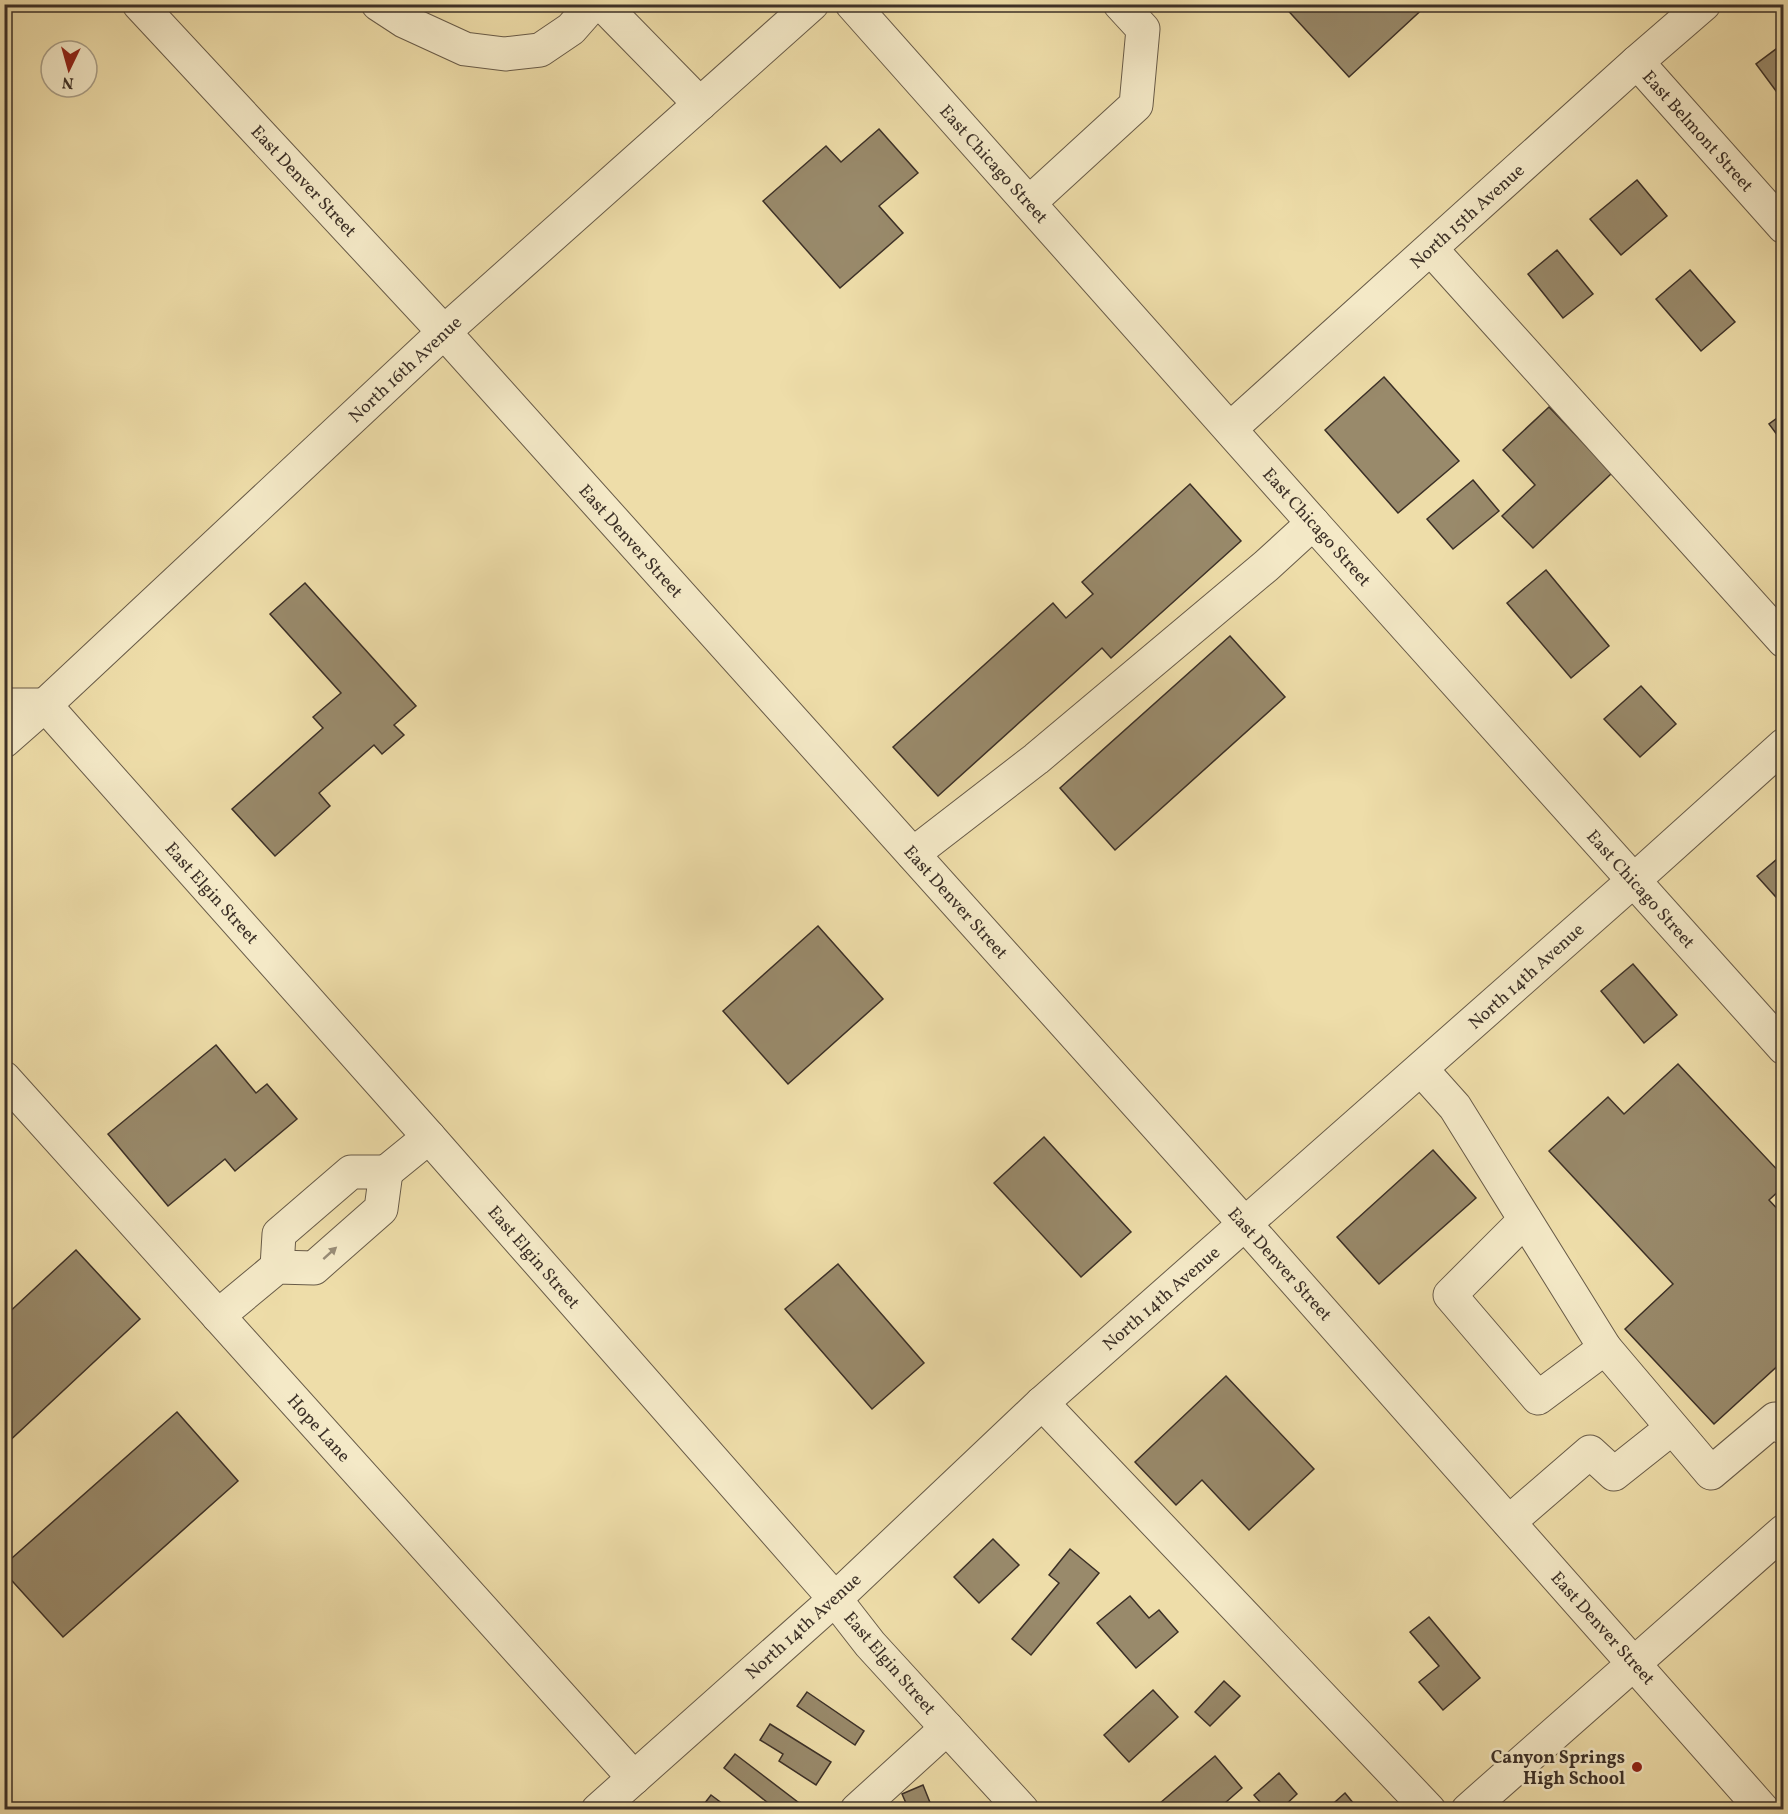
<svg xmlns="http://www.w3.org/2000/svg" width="1788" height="1814" font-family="Vollkorn,serif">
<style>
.building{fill:#998a6b;stroke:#3c3027;stroke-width:1.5}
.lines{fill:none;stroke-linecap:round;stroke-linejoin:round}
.minor-casing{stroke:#685b48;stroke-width:35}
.minor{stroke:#f4e9c7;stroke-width:33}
.oneway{fill:#988c77}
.poi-dot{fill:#8f2418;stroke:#f4e9c7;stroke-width:2}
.labels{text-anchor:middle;stroke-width:5;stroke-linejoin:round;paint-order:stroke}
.street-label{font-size:18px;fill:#3c3027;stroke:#f4e9c7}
.poi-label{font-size:18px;font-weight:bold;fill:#3c3027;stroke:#f4e9c7;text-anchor:end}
</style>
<rect width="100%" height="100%" fill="#eedda9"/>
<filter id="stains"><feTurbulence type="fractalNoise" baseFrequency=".00333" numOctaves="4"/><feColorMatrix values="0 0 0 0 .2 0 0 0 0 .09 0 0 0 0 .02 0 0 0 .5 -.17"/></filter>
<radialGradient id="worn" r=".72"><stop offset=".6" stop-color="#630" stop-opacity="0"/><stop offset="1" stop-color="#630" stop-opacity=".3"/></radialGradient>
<!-- building -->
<g class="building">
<path d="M1282 4H1428L1349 77Z"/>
<path d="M1784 43V92L1779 95 1756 64Z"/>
<path d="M879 129 918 173 879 206 903 233 840 288 763 201 826 146 841 162Z"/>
<path d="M1637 180 1667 216 1621 255 1590 219Z"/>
<path d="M1557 250 1593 294 1563 318 1528 274Z"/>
<path d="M1690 270 1735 322 1701 351 1656 299Z"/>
<path d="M1384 377 1459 461 1398 513 1325 430Z"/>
<path d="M1549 407 1612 473 1533 548 1502 516 1535 485 1503 450Z"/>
<path d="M1784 413V444L1769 424Z"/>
<path d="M1473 480 1499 511 1453 549 1427 519Z"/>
<path d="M1190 484 1241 541 1111 658 1102 648 938 796 893 747 1053 603 1066 618 1093 594 1082 582Z"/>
<path d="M1546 570 1609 646 1571 678 1507 603Z"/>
<path d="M305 583 416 706 394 725 404 735 382 754 374 745 319 793 330 806 275 856 232 809 323 728 313 717 341 693 270 614Z"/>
<path d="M1230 636 1285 697 1115 850 1060 788Z"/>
<path d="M1641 686 1676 724 1640 757 1604 719Z"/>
<path d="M1784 853V906L1757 876Z"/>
<path d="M818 926 883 999 788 1084 723 1011Z"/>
<path d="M1633 964 1677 1015 1644 1043 1601 991Z"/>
<path d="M216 1045 256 1093 267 1084 297 1119 235 1171 225 1159 168 1206 108 1134Z"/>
<path d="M1678 1064 1784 1177V1186L1769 1200 1784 1216V1360L1714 1424 1625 1329 1673 1284 1549 1151 1608 1097 1624 1114Z"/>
<path d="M1044 1137 1131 1232 1081 1277 994 1183Z"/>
<path d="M1433 1150 1476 1198 1379 1284 1337 1237Z"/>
<path d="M76 1250 140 1319 4 1446V1317Z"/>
<path d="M838 1264 924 1363 872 1409 785 1309Z"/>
<path d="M1226 1376 1314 1469 1249 1530 1202 1480 1176 1505 1135 1462Z"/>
<path d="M177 1412 238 1481 63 1637 4 1572V1565Z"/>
<path d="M993 1539 1019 1565 979 1603 954 1577Z"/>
<path d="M1070 1549 1099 1573 1031 1655 1012 1639 1059 1583 1049 1575Z"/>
<path d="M1130 1596 1149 1618 1159 1610 1178 1632 1136 1668 1097 1623Z"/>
<path d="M1429 1617 1480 1678 1443 1710 1419 1682 1439 1666 1410 1632Z"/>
<path d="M1224 1681 1240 1696 1210 1726 1195 1712Z"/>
<path d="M1153 1690 1178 1717 1129 1762 1104 1735Z"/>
<path d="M807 1692 864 1731 855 1745 797 1706Z"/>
<path d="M770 1724 831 1762 816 1785 779 1761 783 1754 760 1740Z"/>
<path d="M735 1754 807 1809 777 1810 724 1768Z"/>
<path d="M1215 1756 1242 1788 1217 1810H1166L1160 1803Z"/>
<path d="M1279 1773 1297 1794 1280 1810H1267L1254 1795Z"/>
<path d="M923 1785 933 1810H909L902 1794Z"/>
<path d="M1345 1793 1359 1810H1326Z"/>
<path d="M711 1795 731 1810H703L701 1808Z"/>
</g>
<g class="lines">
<defs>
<g id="minor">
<path d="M139 4 444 332 1245 1224 1763 1810"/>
<path d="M378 4 404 21 465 49 505 54 540 50 571 29 593 4"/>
<path d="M602 4 700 104"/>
<path d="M852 4 1313 523 1784 1048"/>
<path d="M1637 62 1784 227"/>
<path d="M1029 203 1136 105 1143 29 1120 4"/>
<path d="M1431 249 1784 641"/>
<path d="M1230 429 1637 62 1704 4"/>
<path d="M4 705H45L429 1137 835 1599 870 1644 1022 1810"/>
<path d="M4 741 45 705 444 332 812 4"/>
<path d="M913 854 1036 759 1266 566 1313 523"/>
<path d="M1421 1069 1455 1107 1605 1348 1711 1473 1775 1419 1784 1428"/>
<path d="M4 1078 634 1778"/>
<path d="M386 1172 429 1137"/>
<path d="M1525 1220 1450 1295 1538 1398 1605 1348"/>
<path d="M218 1316 277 1267 314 1268 381 1209 386 1172H351L279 1234 277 1267"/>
<path d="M1042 1403 1429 1810"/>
<path d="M1509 1522 1590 1452 1614 1474 1672 1428"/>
<path d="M598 1810 835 1599 1042 1403 1633 881 1784 745"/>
<path d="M857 1810 947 1728"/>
<path d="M1468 1810 1784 1531"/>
</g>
</defs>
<!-- minor casing -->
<use href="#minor" class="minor-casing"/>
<!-- minor -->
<use href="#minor" class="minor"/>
</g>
<!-- one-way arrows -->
<defs><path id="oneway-solid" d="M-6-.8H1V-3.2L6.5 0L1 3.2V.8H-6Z" transform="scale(1.5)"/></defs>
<use class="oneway" href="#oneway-solid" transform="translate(330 1253) rotate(-42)"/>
<!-- markers -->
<circle class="poi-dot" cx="1637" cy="1767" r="6"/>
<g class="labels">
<!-- street labels -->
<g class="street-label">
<text transform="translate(1698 131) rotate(48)" y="6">East Belmont Street</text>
<text transform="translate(994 164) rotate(48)" y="6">East Chicago Street</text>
<text transform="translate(304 181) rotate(47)" y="6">East Denver Street</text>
<text transform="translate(1467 216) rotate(-42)" y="6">North 15th Avenue</text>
<text transform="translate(405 369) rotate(-43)" y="6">North 16th Avenue</text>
<text transform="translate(1317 527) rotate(48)" y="6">East Chicago Street</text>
<text transform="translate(631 541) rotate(48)" y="6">East Denver Street</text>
<text transform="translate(1641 889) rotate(48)" y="6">East Chicago Street</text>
<text transform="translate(212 893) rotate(48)" y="6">East Elgin Street</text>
<text transform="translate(956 902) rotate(48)" y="6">East Denver Street</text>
<text transform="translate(1526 976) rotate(-42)" y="6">North 14th Avenue</text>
<text transform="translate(534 1257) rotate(49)" y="6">East Elgin Street</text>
<text transform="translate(1280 1264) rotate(48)" y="6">East Denver Street</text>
<text transform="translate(1161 1298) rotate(-41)" y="6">North 14th Avenue</text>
<text transform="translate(319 1428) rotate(48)" y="6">Hope Lane</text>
<text transform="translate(803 1626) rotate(-42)" y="6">North 14th Avenue</text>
<text transform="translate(1603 1628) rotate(48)" y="6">East Denver Street</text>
<text transform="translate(890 1663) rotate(49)" y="6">East Elgin Street</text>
</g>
<!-- poi labels -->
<g class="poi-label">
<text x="1625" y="1763">Canyon Springs<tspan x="1625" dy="21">High School</tspan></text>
</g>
</g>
<!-- margin -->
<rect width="1788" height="1814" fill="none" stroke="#eedda9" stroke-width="24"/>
<rect x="6" y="6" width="1776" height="1802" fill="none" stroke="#3c3027" stroke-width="3"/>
<rect x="12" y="12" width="1764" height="1790" fill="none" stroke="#3c3027" stroke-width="1.5"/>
<!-- north arrow -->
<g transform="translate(69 69) rotate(185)"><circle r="28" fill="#f4e9c7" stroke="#aa9f87" stroke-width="1.5"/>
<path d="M0-4.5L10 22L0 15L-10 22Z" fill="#8f2418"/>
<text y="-9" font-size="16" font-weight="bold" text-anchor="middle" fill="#3c3027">N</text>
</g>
<rect width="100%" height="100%" filter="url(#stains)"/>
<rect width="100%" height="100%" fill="url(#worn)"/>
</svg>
